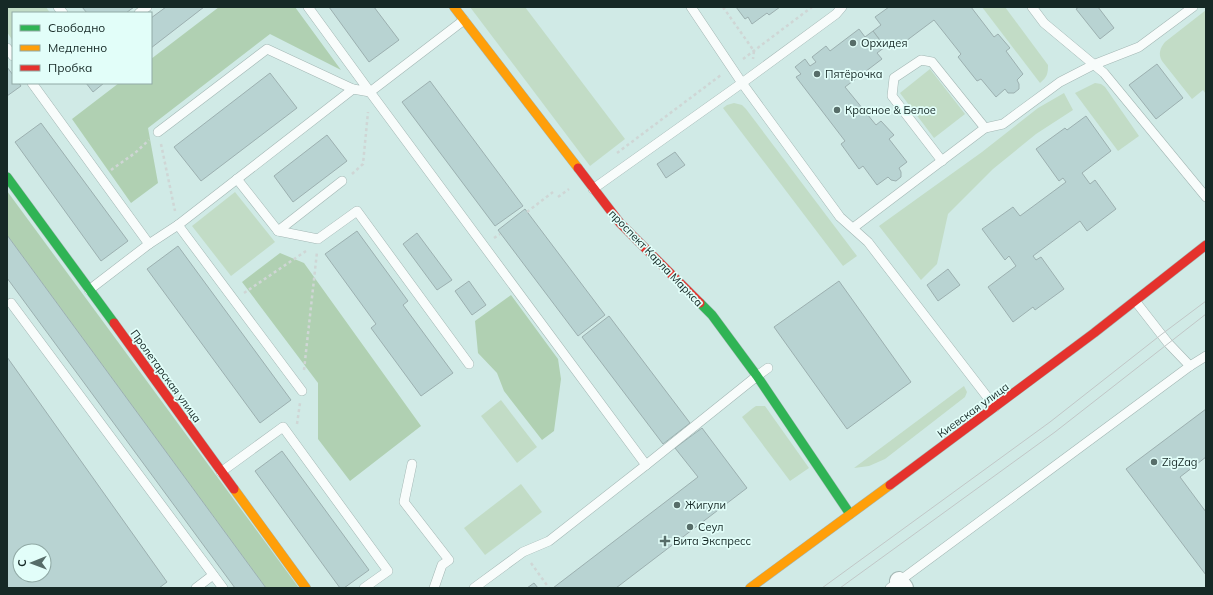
<svg xmlns="http://www.w3.org/2000/svg" width="1213" height="595" font-family="Mulish,sans-serif">
<style>
.green{fill:#c2dcc6}
.forest{fill:#b0d0b2}
.building{fill:#b8d3d2;stroke:#9cb0b0;fill-rule:evenodd}
.lines{fill:none;stroke-linecap:round;stroke-linejoin:round}
.lane-casing{stroke:#a3b7b4;stroke-width:10}
.street-casing{stroke:#a3b7b4;stroke-width:20}
.fast-casing{stroke:#a3b7b4;stroke-width:10}
.slow-casing{stroke:#a3b7b4;stroke-width:10}
.jam-casing{stroke:#a3b7b4;stroke-width:10}
.path{stroke:#cfd6d5;stroke-width:2.5;stroke-dasharray:3 3;stroke-linecap:butt}
.lane{stroke:#f8fcfb;stroke-width:9}
.street{stroke:#f8fcfb;stroke-width:18}
.fast{stroke:#30b455;stroke-width:9}
.slow{stroke:#ff9f0a;stroke-width:9}
.jam{stroke:#e5322d;stroke-width:9}
.tram{stroke:#c1c7c7;stroke-width:1}
.poi-dot{fill:#576d69;stroke:#e2fef9;stroke-width:1.5}
.labels{text-anchor:middle;stroke-width:3.5;stroke-linejoin:round;paint-order:stroke}
.poi-label{font-size:11px;fill:#162926;stroke:#e2fef9;text-anchor:start}
.street-label{font-size:11px;fill:#162926;stroke:#e2fef9}
</style>
<rect width="100%" height="100%" fill="#d0eae6"/>
<!-- green -->
<g class="green">
<path d="M7 7H46L50 13H13V41L7 32Z"/>
<path d="M470 7H525L625 139 590 166Z"/>
<path d="M982 7H1005L1048 65C1048 74 1047 77 1040 83Z"/>
<path d="M1206 10V94L1203 90 1192 99 1162 61C1158 54 1160 48 1165 42Z"/>
<path d="M930 69 965 114 934 138 900 93Z"/>
<path d="M1095 83 1101 84 1105 87 1139 136 1118 151 1075 93Z"/>
<path d="M1064 93 1073 110 1036 134 993 169 948 214 937 264 921 280 879 226 982 152 1038 108Z"/>
<path d="M734 103 742 105 746 109 857 256 843 266 723 108 727 105Z"/>
<path d="M235 192 275 242 231 276 192 226Z"/>
<path d="M964 386 967 392 965 397 885 459 869 466 854 468Z"/>
<path d="M501 400 537 447 517 463 481 416Z"/>
<path d="M756 406H765L809 468 790 481 742 417 753 408Z"/>
<path d="M521 484 542 512 485 555 464 528Z"/>
</g>
<!-- forest -->
<g class="forest">
<path d="M219 7H295L341 70 270 34 148 128 158 183 131 203 72 119 119 83H151V59Z"/>
<path d="M7 191 299 588H266L7 235Z"/>
<path d="M280 253 304 263 421 426 350 481 318 439V383L242 282Z"/>
<path d="M511 295 558 359 561 379 554 431 542 440 504 391 497 373 478 353 475 321Z"/>
</g>
<!-- building -->
<g class="building">
<path d="M82 7H134L126 13H87Z"/>
<path d="M166 7H204L151 48V18Z"/>
<path d="M329 7H374L399 40 369 62Z"/>
<path d="M736 7H780L769 15 767 13 752 24 748 17 745 19Z"/>
<path d="M889 7H971L994 37 998 34 1010 48 1006 51 1023 74 1017 80 1019 84V89L1014 93H1008L1005 89 996 97 981 79 977 81 958 57 961 54 934 20 898 47 893 41 885 47 873 31 881 25 875 17Z"/>
<path d="M1079 7H1098L1114 28 1100 39 1076 9Z"/>
<path d="M859 29 865 37 873 31 885 47 877 53 882 59 845 87 876 125 881 121 894 135 889 139 907 162 899 168 901 172V177L896 181 891 180 888 177 877 185 863 166 859 169 841 144 845 141 796 77 801 74 795 67 805 59 810 66 816 62 812 57 826 46 830 51Z"/>
<path d="M1157 64 1183 98 1156 119 1129 85Z"/>
<path d="M7 67 13 75V83H19L21 86 7 96Z"/>
<path d="M270 73 297 108 201 181 174 147Z"/>
<path d="M430 81 523 206 495 226 402 102Z"/>
<path d="M86 83H104L93 92Z"/>
<path d="M1086 116 1111 151 1082 173 1090 184 1095 180 1116 209 1087 231 1080 221 1033 256 1036 260 1041 257 1064 289 1035 310 1033 307 1013 322 988 287 1016 266 1009 256 1005 260 982 229 1013 207 1020 216 1066 182 1063 178 1059 181 1036 149 1065 128 1067 130Z"/>
<path d="M41 123 128 241 101 261 15 142Z"/>
<path d="M327 135 347 161 293 202 274 176Z"/>
<path d="M675 152 685 165 666 178 657 164Z"/>
<path d="M525 209 605 315 578 336 498 230Z"/>
<path d="M357 231 408 301 403 305 453 373 421 396 371 328 376 324 325 254Z"/>
<path d="M417 233 452 280 437 290 403 244Z"/>
<path d="M7 235 266 588H235L7 278Z"/>
<path d="M178 246 291 400 260 423 147 269Z"/>
<path d="M948 269 960 285 938 301 927 285Z"/>
<path d="M469 281 486 305 472 315 455 291Z"/>
<path d="M839 281 911 382 847 429 774 327Z"/>
<path d="M609 316 690 423 663 444 582 337Z"/>
<path d="M7 357 167 582 159 588H7ZM20 551H44V575H20Z"/>
<path d="M1206 409V457L1180 477 1206 512V575L1126 469Z"/>
<path d="M702 428 747 488 616 588H553L698 477 675 448Z"/>
<path d="M282 451 369 570 344 588H340L255 471Z"/>
<path d="M534 583 538 588H527Z"/>
</g>
<g class="lines">
<defs>
<g id="lane">
<path d="M58 7 63 13"/>
<path d="M691 7 742 83 840 217 868 242 995 407"/>
<path d="M1032 7 1044 23 1104 73 1206 197"/>
<path d="M139 13 147 7"/>
<path d="M464 20 370 92 646 465 549 541 523 552 474 588"/>
<path d="M7 48 13 56"/>
<path d="M32 83 149 244 89 290"/>
<path d="M158 132 267 49 353 89"/>
<path d="M942 161 892 96 894 78 921 60 932 62 985 128"/>
<path d="M237 179 278 231 318 239 357 211 469 364"/>
<path d="M593 189 742 83 836 14 842 7"/>
<path d="M178 225 353 89 370 92 308 7"/>
<path d="M853 228 985 128 1003 124 1060 82 1093 65 1139 47 1193 7"/>
<path d="M278 231 342 181"/>
<path d="M149 244 178 225 302 391"/>
<path d="M1136 302 1168 343 1190 366"/>
<path d="M11 303 223 588"/>
<path d="M412 464 404 502 449 560 442 565 434 588"/>
<path d="M646 465 757 376 768 368"/>
<path d="M221 472 283 427 388 571 364 588"/>
<path d="M196 588 213 575"/>
<path d="M890 588 1190 366 1206 356"/>
</g>
<path id="street" d="M899 581 904 588"/>
<g id="fast">
<path d="M7 177 114 323"/>
<path d="M700 303 712 315 757 376 850 514"/>
</g>
<g id="slow">
<path d="M454 7 578 168"/>
<path d="M234 489 306 588"/>
<path d="M750 588 890 485"/>
</g>
<g id="jam">
<path d="M578 168 620 223 700 303"/>
<path d="M114 323 234 489"/>
<path d="M890 485 1094 333 1206 245"/>
</g>
</defs>
<!-- lane casing -->
<use href="#lane" class="lane-casing"/>
<!-- street casing -->
<use href="#street" class="street-casing"/>
<!-- fast casing -->
<use href="#fast" class="fast-casing"/>
<!-- slow casing -->
<use href="#slow" class="slow-casing"/>
<!-- jam casing -->
<use href="#jam" class="jam-casing"/>
<!-- path -->
<g class="path">
<path d="M723 7 754 51 753 59"/>
<path d="M743 59 812 7"/>
<path d="M161 144 175 211"/>
<path d="M617 153 721 75"/>
<path d="M111 170 135 153 149 140"/>
<path d="M352 174 363 164 368 112"/>
<path d="M558 197 569 189"/>
<path d="M527 212 553 192"/>
<path d="M494 238 500 234"/>
<path d="M244 293 306 251"/>
<path d="M304 370 317 252"/>
<path d="M297 424 300 403"/>
<path d="M531 563 549 588"/>
</g>
<!-- lane -->
<use href="#lane" class="lane"/>
<!-- street -->
<use href="#street" class="street"/>
<!-- fast -->
<use href="#fast" class="fast"/>
<!-- slow -->
<use href="#slow" class="slow"/>
<!-- jam -->
<use href="#jam" class="jam"/>
<!-- tram -->
<g class="tram">
<path d="M822 588 1050 422 1162 334 1206 301"/>
<path d="M840 588 1055 432 1206 314"/>
</g>
</g>
<!-- markers -->
<g class="poi-dot">
<circle cx="853" cy="43" r="4"/>
<circle cx="817" cy="74" r="4"/>
<circle cx="837" cy="110" r="4"/>
<circle cx="1154" cy="462" r="4"/>
<circle cx="677" cy="505" r="4"/>
<circle cx="690" cy="527" r="4"/>
<path d="M663 535h4v4h4v4h-4v4h-4v-4h-4v-4h4z"/>
</g>
<g class="labels">
<!-- poi labels -->
<g class="poi-label">
<text x="861" y="47">Орхидея</text>
<text x="825" y="78">Пятёрочка</text>
<text x="845" y="114">Красное &amp; Белое</text>
<text x="1162" y="466">ZigZag</text>
<text x="685" y="509">Жигули</text>
<text x="698" y="531">Сеул</text>
<text x="673" y="545">Вита Экспресс</text>
</g>
<!-- street labels -->
<g class="street-label">
<text transform="translate(656 258) rotate(46)" y="4">проспект Карла Маркса</text>
<text transform="translate(166 376) rotate(54)" y="4">Пролетарская улица</text>
<text transform="translate(973 410) rotate(-36)" y="4">Киевская улица</text>
</g>
</g>
<!-- border -->
<rect width="1213" height="595" fill="none" stroke="#162926" stroke-width="16"/>
<!-- legend -->
<rect x="12" y="12" width="140" height="72" fill="#e2fef9" stroke="#90a9a5"/>
<rect x="20" y="25" width="20" height="6" fill="#30b455" stroke="#90a9a5"/>
<text x="48" y="32" font-size="12" fill="#162926">Свободно</text>
<rect x="20" y="45" width="20" height="6" fill="#ff9f0a" stroke="#90a9a5"/>
<text x="48" y="52" font-size="12" fill="#162926">Медленно</text>
<rect x="20" y="65" width="20" height="6" fill="#e5322d" stroke="#90a9a5"/>
<text x="48" y="72" font-size="12" fill="#162926">Пробка</text>
<!-- north arrow -->
<g transform="translate(32 563) rotate(269)"><circle r="19" fill="#e2fef9" stroke="#90a9a5"/>
<path d="M0-3L7 15L0 10L-7 15Z" fill="#576d69"/>
<text y="-6" font-size="11" font-weight="bold" text-anchor="middle" fill="#162926">С</text>
</g>
</svg>
